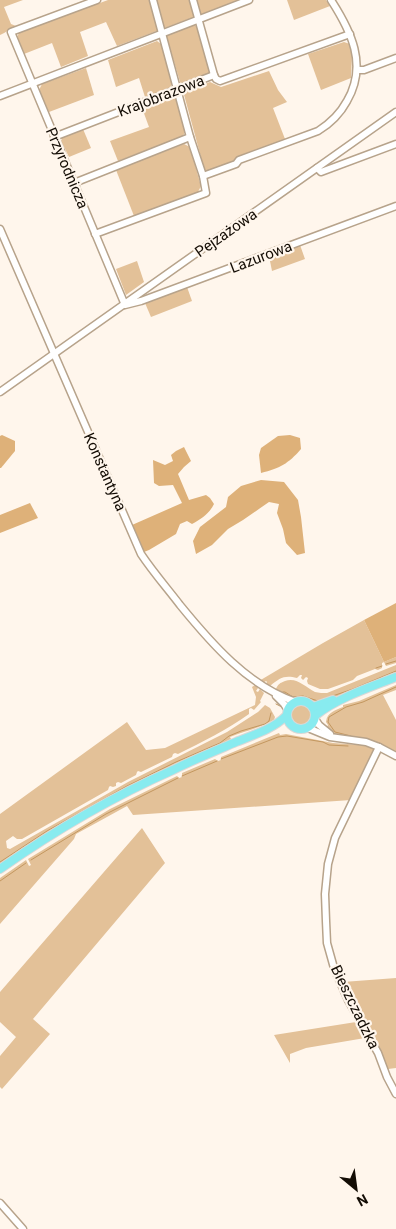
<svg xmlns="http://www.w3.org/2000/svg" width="396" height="1229" font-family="Roboto,sans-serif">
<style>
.green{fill:#e3c198}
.forest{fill:#deb179}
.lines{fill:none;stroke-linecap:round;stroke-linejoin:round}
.stream{stroke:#c3975f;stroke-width:1}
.minor-casing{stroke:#b7a38b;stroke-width:9}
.major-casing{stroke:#d9d8d7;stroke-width:10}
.minor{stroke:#fff;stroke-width:6}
.major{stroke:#88ebef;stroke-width:8}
.labels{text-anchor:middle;stroke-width:4.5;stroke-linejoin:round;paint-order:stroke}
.street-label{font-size:15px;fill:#130c04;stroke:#fff6ec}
</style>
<rect width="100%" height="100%" fill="#fff6ec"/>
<!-- green -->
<g class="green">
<path d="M0 0H23L4 7 11 24 16 26C10 28 6 33 0 35Z"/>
<path d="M108 0H239L117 46 106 22 80 32 88 56 61 67 52 43 24 54 17 37 19 33Z"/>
<path d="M287 0H326L330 6 294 20Z"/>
<path d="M194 24 198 28 211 74 181 85 166 35Z"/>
<path d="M157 41 161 44 172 84 169 89 145 97 139 78 116 87 108 60Z"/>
<path d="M344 42 350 44 352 55 351 78 321 90 308 54Z"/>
<path d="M86 68 94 95 49 112 39 90 42 84Z"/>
<path d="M269 71 278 90 287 102 273 108 285 139 240 156 233 161 205 172 183 91 210 82 221 87Z"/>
<path d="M171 96 177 99 185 132 183 136 118 161 110 141 149 127 142 108Z"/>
<path d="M83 129 91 148 69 157 61 141 63 136Z"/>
<path d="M184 144 190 147 201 186 198 192 134 216 116 170Z"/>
<path d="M300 245 305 259 272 271 270 261 272 255Z"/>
<path d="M137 261 144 282 126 295 116 269Z"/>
<path d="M187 287 192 301 151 317 145 303Z"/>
<path d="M364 620 384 662 396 657V663L386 666 384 662 382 663V668L378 670 375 669 357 676 353 680 328 689H320L308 684 307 681 308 678 306 677 303 680 301 678 302 675H300L297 678C284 675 280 678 270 686L266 684 267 682 266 681 263 683 259 681 323 643Z"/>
<path d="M396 665V673L338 696 317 702 303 698H292L277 691 276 689C278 684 280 683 285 681 297 677 305 687 315 692 319 693 323 693 327 693Z"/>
<path d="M255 685 258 688 256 691 258 692 260 689 264 693 260 701 261 702 254 710 251 708 249 709V714C227 730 202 742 178 754L175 753 173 754 172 757 141 772 138 771 137 772 136 775 121 783 118 782 116 783V786L113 787 110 786 109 787 108 790 22 839H17L13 836 6 841 7 848 10 849 128 782 227 732 258 712 265 705 270 708 275 717 274 720C260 728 245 731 230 737L231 739 222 744 160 772 103 801 0 865V814L127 722 146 750 165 748 255 705 256 697 252 687Z"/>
<path d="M396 685V690L383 695 396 720V753L334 734 327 727 328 725 326 722C327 712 336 710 343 707V705L359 701Z"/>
<circle cx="301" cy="716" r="11"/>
<path d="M279 733 280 735 286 734 333 743 362 745 374 749 375 751 351 800 133 815 127 806 76 834 74 839 0 924V878L26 860 29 866 31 865 28 859 110 809 177 776 179 778 182 777V773L215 759 218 761 221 760V757Z"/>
<path d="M142 828 165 863 33 1019 50 1034 2 1089 0 1087V1056L16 1037 0 1022V992Z"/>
<path d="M396 978V1068L388 1069 343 982Z"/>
<path d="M356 1022 365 1038 306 1048 290 1054V1063L274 1035Z"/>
</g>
<!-- forest -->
<g class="forest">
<path d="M2 435 15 441V451L1 468H0V436Z"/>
<path d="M290 435 300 438 301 449C288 464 280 468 261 473L259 455 261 448 278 436Z"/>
<path d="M184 447 191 461 184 467 178 474 189 500 206 495 210 498 214 504C209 514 201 519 192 524L187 521 180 524 176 534 149 550 144 552 132 525 182 503 173 485 159 486 154 483 153 460 165 465 173 461 171 455 176 451Z"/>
<path d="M261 480 284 482 298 500 301 517 305 553 297 555 286 543 283 529 277 513 279 504 269 502 243 520 228 529 212 545 196 554 193 541 200 527 226 507 228 497 241 486Z"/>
<path d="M30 503 38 518 0 533V515Z"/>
<path d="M396 603V657L384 662 364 620Z"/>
</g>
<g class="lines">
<!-- stream -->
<g class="stream">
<path d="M386 664 396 661"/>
<path d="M376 668 382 666"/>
<path d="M283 692H285L293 697 303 696 318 701 353 689 396 671"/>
<path d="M276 704 282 707"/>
<path d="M351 736 335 732 328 722 329 717 346 707 363 702 396 687"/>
<path d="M221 759 278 737 287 736 323 742 329 745 348 746"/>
<path d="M182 776 217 761"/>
<path d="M31 860 106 814 178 778"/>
<path d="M0 862 47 831 127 786 176 762 220 743 229 736 241 731 265 724 269 721 271 713"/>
<path d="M0 881 26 863"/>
</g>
<defs>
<g id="minor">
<path d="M97 0 11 32 125 305 141 301 396 206"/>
<path d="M193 0 214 75"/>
<path d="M357 70H364L396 58"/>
<path d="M0 96 249 0"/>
<path d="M54 137 214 75 216 79 220 81 350 34"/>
<path d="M317 168 321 172 396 144"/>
<path d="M203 176 236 164 239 160 318 131C331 123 340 114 347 101 368 65 351 31 331 0"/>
<path d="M74 183 190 137"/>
<path d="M0 229 141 554C153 572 167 588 180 605 211 643 248 686 296 702"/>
<path d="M95 234 206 193 203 176 190 137 153 0"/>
<path d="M0 392 396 112"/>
<path d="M276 696 284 704 288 710"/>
<path d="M315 719 319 725 330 734"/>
<path d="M308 728 330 737 366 742 379 747 396 756"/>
<path d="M379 747 335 838 328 864 325 894 326 921 327 943 334 968 348 1000 378 1053 387 1077 396 1094"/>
<path d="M0 1203 23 1229"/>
</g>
<g id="major">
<circle cx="301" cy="715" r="14"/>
<path d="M313 707 333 700"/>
<path d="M316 715C337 698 371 687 396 677"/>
<path d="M0 869C54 831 112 797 173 770 193 760 215 751 236 742 253 735 273 729 286 716"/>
</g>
</defs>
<!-- minor casing -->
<use href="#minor" class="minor-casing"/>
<!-- major casing -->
<use href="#major" class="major-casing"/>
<!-- minor -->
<use href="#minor" class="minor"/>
<!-- major -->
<use href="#major" class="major"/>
</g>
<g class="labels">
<!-- street labels -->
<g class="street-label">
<text transform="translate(161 96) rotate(-21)" y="5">Krajobrazowa</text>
<text transform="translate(67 168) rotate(67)" y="5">Przyrodnicza</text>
<text transform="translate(226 233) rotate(-35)" y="5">Pejzażowa</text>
<text transform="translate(261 257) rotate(-21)" y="5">Lazurowa</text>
<text transform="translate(105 472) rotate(66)" y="5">Konstantyna</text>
<text transform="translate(355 1007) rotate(64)" y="5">Bieszczadzka</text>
</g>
</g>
<!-- north arrow -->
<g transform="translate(356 1189) rotate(151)" stroke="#fff6ec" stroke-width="4" paint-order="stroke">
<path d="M0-4L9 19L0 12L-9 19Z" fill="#130c04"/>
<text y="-8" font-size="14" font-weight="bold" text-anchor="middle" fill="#130c04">N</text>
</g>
</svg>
